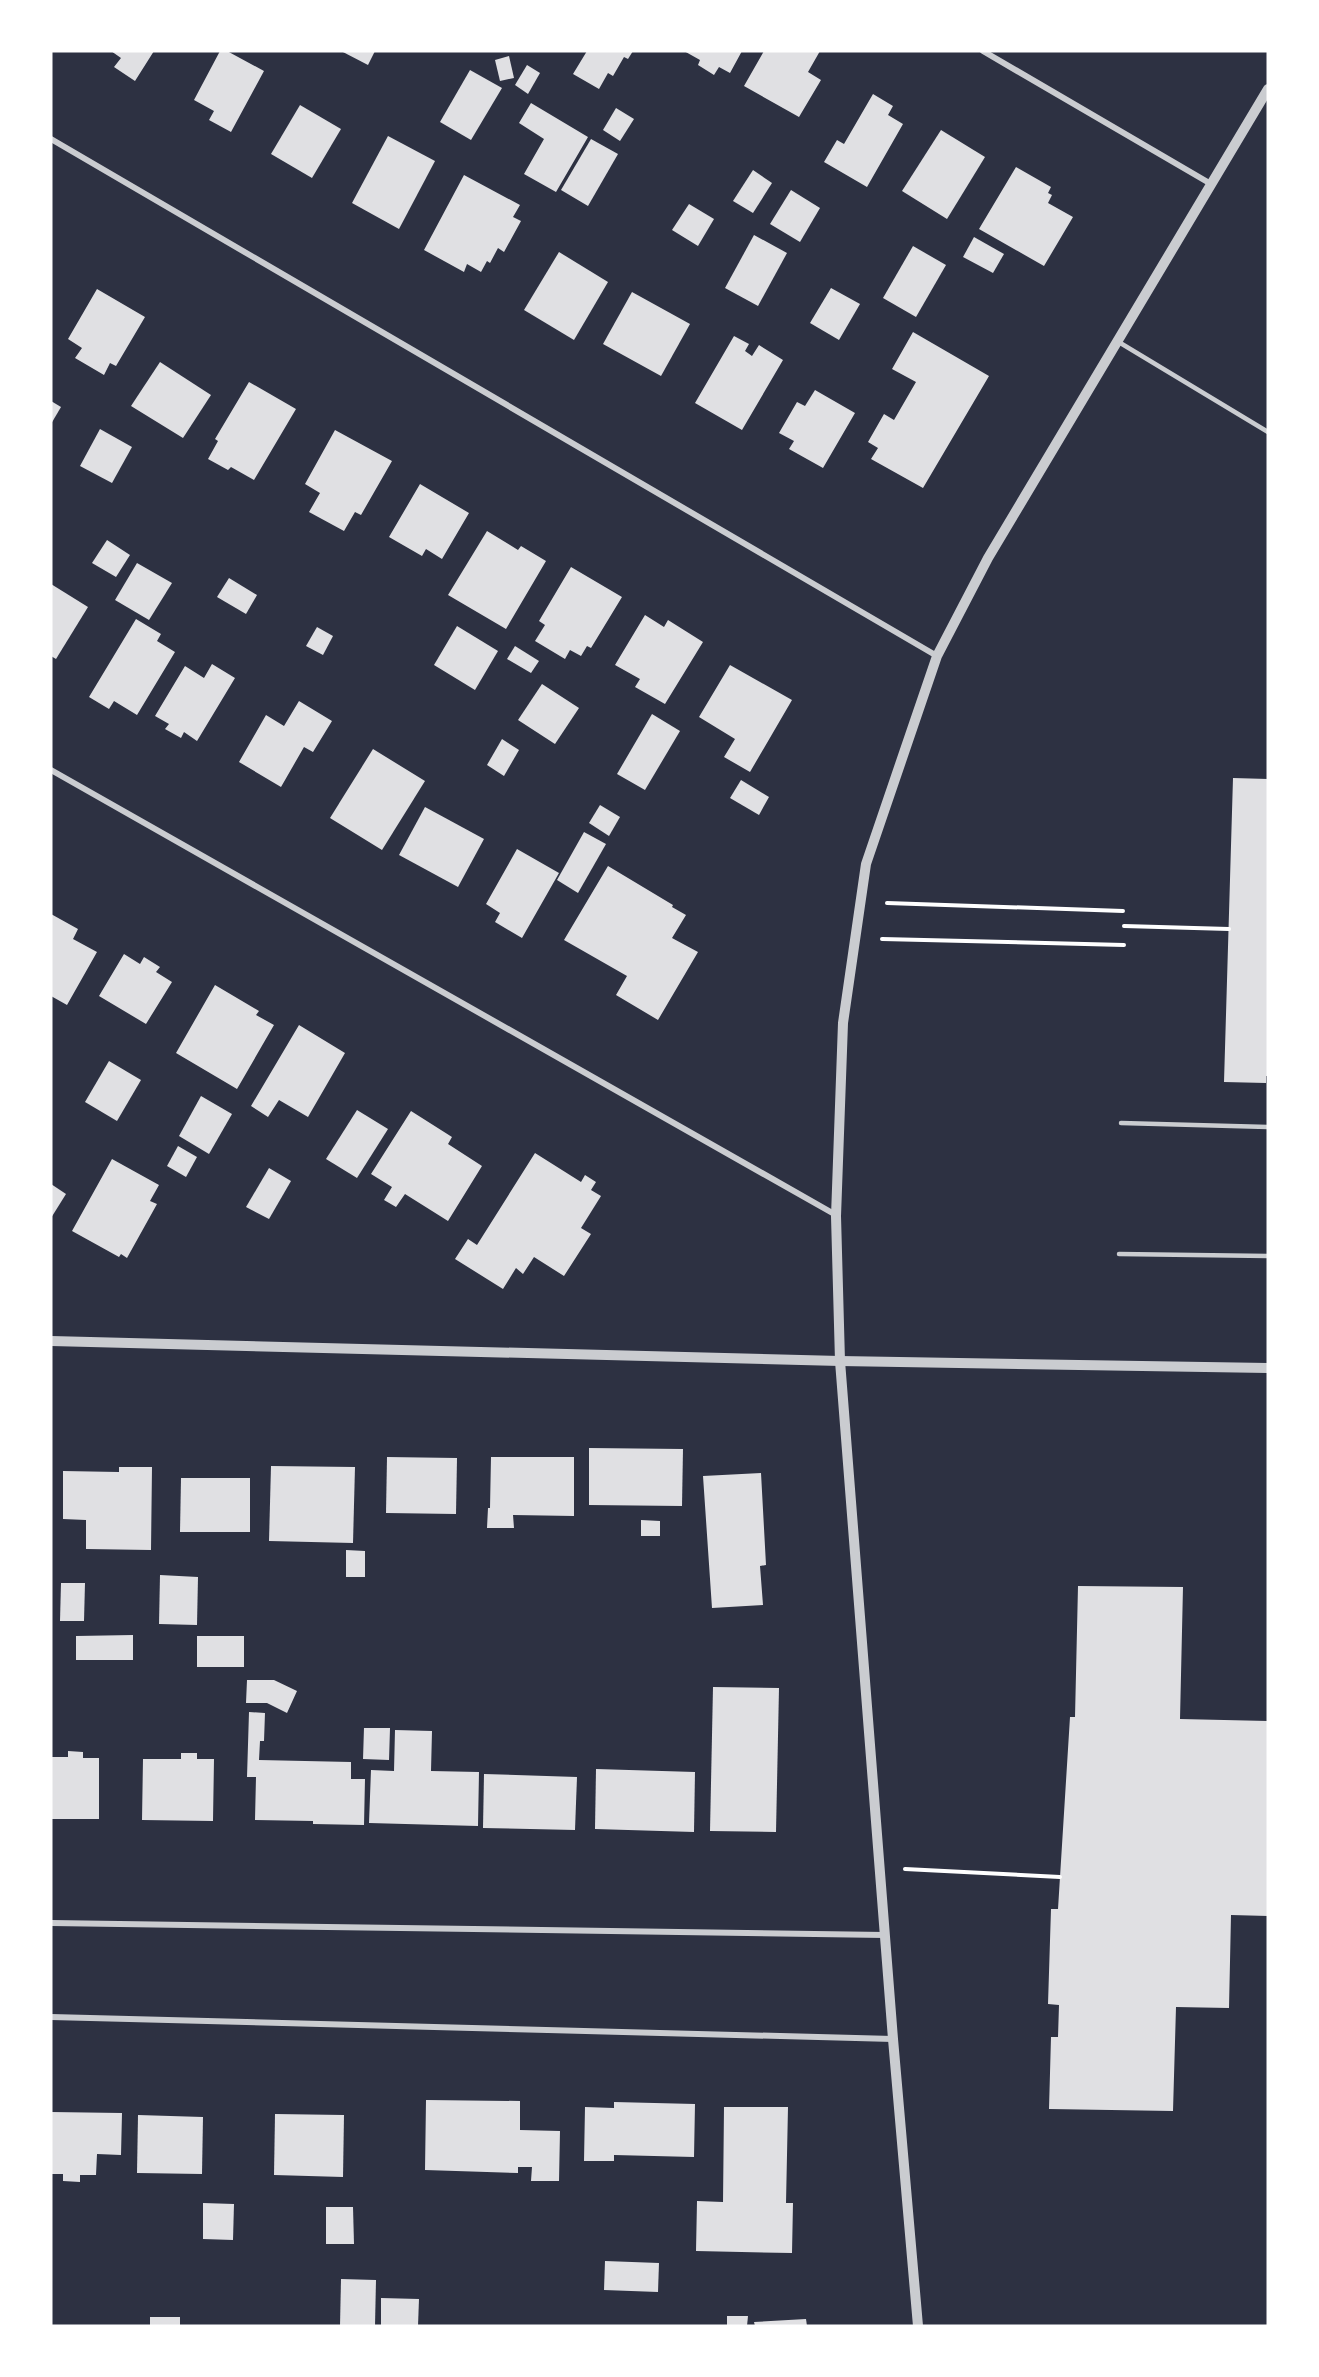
<svg xmlns="http://www.w3.org/2000/svg" width="1319" height="2377" font-family="'IBM Plex Serif',serif">
<style>
.building{fill:#e0e0e3}
.lines{fill:none;stroke-linecap:round;stroke-linejoin:round}
.path{stroke:#fff;stroke-width:4}
.service{stroke:#caccd0;stroke-width:4.5}
.minor{stroke:#caccd0;stroke-width:6}
.tertiary{stroke:#caccd0;stroke-width:10}
</style>
<rect width="100%" height="100%" fill="#2d3142"/>
<!-- building -->
<g class="building">
<path d="M111 51H154L135 81 114 67 121 58Z"/>
<path d="M220 51H227L264 71 231 132 209 120 214 111 194 100Z"/>
<path d="M341 51H375L368 65Z"/>
<path d="M587 51H633L628 59 624 57 613 76 608 73 599 89 573 74Z"/>
<path d="M684 51H742L730 73 719 67 714 75 698 65 700 60Z"/>
<path d="M764 51H820L808 72 821 80 799 117 744 86Z"/>
<path d="M509 56 514 78 500 81 495 60Z"/>
<path d="M527 65 540 73 528 94 515 85Z"/>
<path d="M470 70 502 88 471 140 440 122Z"/>
<path d="M873 94 893 106 888 115 903 124 867 187 824 162 837 140 844 144Z"/>
<path d="M531 103 588 137 556 192 524 174 544 139 519 123Z"/>
<path d="M300 105 341 129 312 178 271 154Z"/>
<path d="M616 108 634 119 620 141 603 130Z"/>
<path d="M941 130 985 157 947 219 902 191Z"/>
<path d="M388 136 435 161 399 229 352 203Z"/>
<path d="M591 139 618 154 588 206 561 190Z"/>
<path d="M1016 167 1051 187 1048 193 1052 195 1048 203 1073 217 1044 266 979 229Z"/>
<path d="M753 170 772 183 753 213 733 201Z"/>
<path d="M464 175 520 205 513 217 521 221 504 252 498 248 490 263 487 261 481 272 467 264 464 272 424 250Z"/>
<path d="M791 190 820 208 800 242 770 224Z"/>
<path d="M689 204 714 219 698 246 672 230Z"/>
<path d="M754 235 787 253 758 306 725 288Z"/>
<path d="M974 237 1004 254 993 273 963 257Z"/>
<path d="M913 246 946 265 916 317 883 298Z"/>
<path d="M559 252 608 282 574 340 524 310Z"/>
<path d="M831 288 860 304 839 340 810 323Z"/>
<path d="M97 289 145 317 116 366 110 363 104 375 75 358 82 348 68 339Z"/>
<path d="M632 292 690 324 661 376 603 344Z"/>
<path d="M913 332 989 376 923 488 871 459 878 448 868 442 884 414 894 420 916 382 892 369Z"/>
<path d="M734 336 749 344 745 351 752 356 759 345 783 360 742 430 695 403Z"/>
<path d="M160 362 211 395 183 438 131 406Z"/>
<path d="M249 382 296 409 254 480 231 467 228 470 208 459 218 441 215 439Z"/>
<path d="M815 390 855 413 823 468 789 449 794 441 779 433 797 402 805 406Z"/>
<path d="M51 401 61 407 51 424Z"/>
<path d="M100 429 132 447 112 483 80 466Z"/>
<path d="M335 430 392 461 361 515 355 512 344 531 309 512 320 493 305 484Z"/>
<path d="M420 484 469 513 442 559 426 549 422 556 389 537Z"/>
<path d="M487 531 518 550 521 546 546 561 506 629 448 595Z"/>
<path d="M107 540 130 555 116 577 92 563Z"/>
<path d="M137 563 172 583 149 620 115 600Z"/>
<path d="M571 567 622 597 591 648 587 646 581 656 570 650 565 659 535 641 545 625 539 621Z"/>
<path d="M229 578 257 595 246 614 217 597Z"/>
<path d="M51 584 88 607 56 659 51 656Z"/>
<path d="M645 615 664 627 668 620 703 642 665 704 635 687 640 679 615 665Z"/>
<path d="M136 619 161 634 157 641 175 652 137 715 114 701 109 709 89 697Z"/>
<path d="M457 626 498 651 475 690 434 665Z"/>
<path d="M317 627 333 636 323 655 306 646Z"/>
<path d="M515 646 539 661 531 673 507 659Z"/>
<path d="M212 664 235 678 197 741 184 732 181 738 165 729 169 724 155 716 185 666 204 678Z"/>
<path d="M730 665 792 700 750 772 724 757 735 739 699 717Z"/>
<path d="M542 684 579 708 555 744 518 720Z"/>
<path d="M299 701 332 721 313 752 304 747 281 787 239 762 266 715 284 726Z"/>
<path d="M652 714 680 731 645 790 617 774Z"/>
<path d="M502 739 519 750 504 776 487 765Z"/>
<path d="M373 749 425 781 382 850 330 818Z"/>
<path d="M1233 778 1268 779V1076H1266V1083L1224 1082Z"/>
<path d="M741 780 769 797 759 815 730 798Z"/>
<path d="M600 805 620 817 609 836 589 823Z"/>
<path d="M425 807 484 839 458 887 399 855Z"/>
<path d="M584 832 606 844 578 893 557 880Z"/>
<path d="M517 849 559 873 522 938 495 922 500 913 486 904Z"/>
<path d="M608 866 673 905 672 907 686 915 672 938 698 952 658 1020 616 995 627 976 564 940Z"/>
<path d="M51 914 78 929 73 939 97 952 67 1005 51 996Z"/>
<path d="M124 954 140 964 144 957 160 967 156 972 172 982 146 1024 99 996Z"/>
<path d="M215 985 259 1011 256 1015 274 1025 237 1089 176 1053Z"/>
<path d="M299 1025 345 1053 308 1117 279 1100 268 1117 251 1106Z"/>
<path d="M109 1061 141 1080 117 1121 85 1102Z"/>
<path d="M201 1096 232 1114 209 1154 179 1136Z"/>
<path d="M357 1110 388 1129 357 1178 326 1159Z"/>
<path d="M411 1111 452 1137 448 1144 482 1166 448 1221 405 1194 396 1207 384 1200 392 1187 371 1174Z"/>
<path d="M178 1146 197 1157 186 1177 167 1166Z"/>
<path d="M535 1153 581 1182 585 1175 596 1182 591 1190 601 1196 581 1228 591 1234 564 1276 534 1257 523 1274 516 1268 503 1289 455 1259 468 1239 477 1245Z"/>
<path d="M112 1159 159 1185 150 1201 157 1204 127 1258 121 1254 119 1257 72 1231Z"/>
<path d="M269 1168 291 1181 269 1219 246 1207Z"/>
<path d="M51 1184 66 1194 51 1218Z"/>
<path d="M589 1448 683 1449 682 1506 589 1505Z"/>
<path d="M387 1457 457 1458 456 1514 386 1513Z"/>
<path d="M491 1457H574V1516L513 1515 514 1528H487L488 1508H490Z"/>
<path d="M271 1466 355 1467 353 1543 269 1541Z"/>
<path d="M119 1467H152L151 1550 86 1549V1520L63 1519V1471L119 1472Z"/>
<path d="M761 1473 766 1565 760 1566 763 1605 712 1608 703 1476Z"/>
<path d="M181 1478H250V1532H180Z"/>
<path d="M641 1520 660 1521V1536H641Z"/>
<path d="M346 1550 365 1551V1577H346Z"/>
<path d="M160 1575 198 1577 197 1625 159 1624Z"/>
<path d="M61 1583H85L84 1621H60Z"/>
<path d="M1078 1586 1183 1587 1180 1719 1268 1721V1916L1231 1915 1229 2008 1176 2007 1173 2111 1049 2109 1051 2037H1058L1059 2005 1048 2004 1051 1909H1058L1070 1717H1075Z"/>
<path d="M133 1635V1660H76V1636Z"/>
<rect x="197" y="1636" width="47" height="31"/>
<path d="M247 1680H274L297 1691 287 1713 267 1703H246Z"/>
<path d="M713 1687 779 1688 776 1832 710 1831Z"/>
<path d="M249 1712 265 1713 264 1741H260L259 1760 351 1762V1779H365L364 1825 313 1824V1821L255 1820 256 1777H247Z"/>
<path d="M364 1728H390L389 1760 363 1759Z"/>
<path d="M395 1730 432 1731 431 1771 479 1772 478 1826 369 1823 371 1770 394 1771Z"/>
<path d="M68 1751 83 1752V1758H99V1819H51V1757H68Z"/>
<path d="M181 1753H197V1759H214L213 1821 142 1820 143 1759H181Z"/>
<path d="M596 1769 695 1772 694 1832 595 1829Z"/>
<path d="M484 1774 577 1777 575 1830 483 1828Z"/>
<path d="M426 2100 520 2101V2130L560 2131 559 2181H531L532 2167H518V2173L425 2170Z"/>
<path d="M614 2102 695 2104 694 2157 614 2155V2161H584L585 2107 614 2108Z"/>
<path d="M724 2107H788L786 2203H793L792 2253 696 2251 697 2201 723 2202Z"/>
<path d="M51 2112 122 2113 121 2155 97 2154 96 2175H80V2182L63 2181V2174H51Z"/>
<path d="M275 2114 344 2115 343 2177 274 2175Z"/>
<path d="M138 2115 203 2117 202 2174 137 2173Z"/>
<path d="M203 2203 234 2204 233 2240 203 2239Z"/>
<path d="M326 2207H353L354 2244H326Z"/>
<path d="M605 2261 659 2263 658 2292 604 2290Z"/>
<path d="M341 2279 376 2280 375 2326H340Z"/>
<path d="M381 2298 419 2299 418 2326H381Z"/>
<path d="M727 2316H748L747 2326H727Z"/>
<rect x="150" y="2317" width="30" height="9"/>
<path d="M806 2319 807 2326H755L754 2322Z"/>
</g>
<g class="lines">
<!-- path -->
<g class="path">
<path d="M887 903 1123 911"/>
<path d="M1124 926 1229 929"/>
<path d="M882 939 1124 945"/>
<path d="M905 1869 1060 1877"/>
</g>
<!-- service -->
<g class="service">
<path d="M1117 341 1268 432"/>
<path d="M1121 1123 1268 1127"/>
<path d="M1119 1254 1268 1256"/>
</g>
<!-- minor -->
<g class="minor">
<path d="M983 51 1211 184"/>
<path d="M51 139 937 656"/>
<path d="M51 770 836 1215"/>
<path d="M51 1923 885 1935"/>
<path d="M51 2017 893 2039"/>
</g>
<!-- tertiary -->
<g class="tertiary">
<path d="M51 1341 840 1361 1268 1368"/>
<path d="M918 2326 893 2039 840 1361 836 1216 843 1023 866 864 937 656 988 558 1268 89"/>
</g>
</g>
<!-- border -->
<rect width="1319" height="2377" fill="none" stroke="#ffffff" stroke-width="105"/>
</svg>
